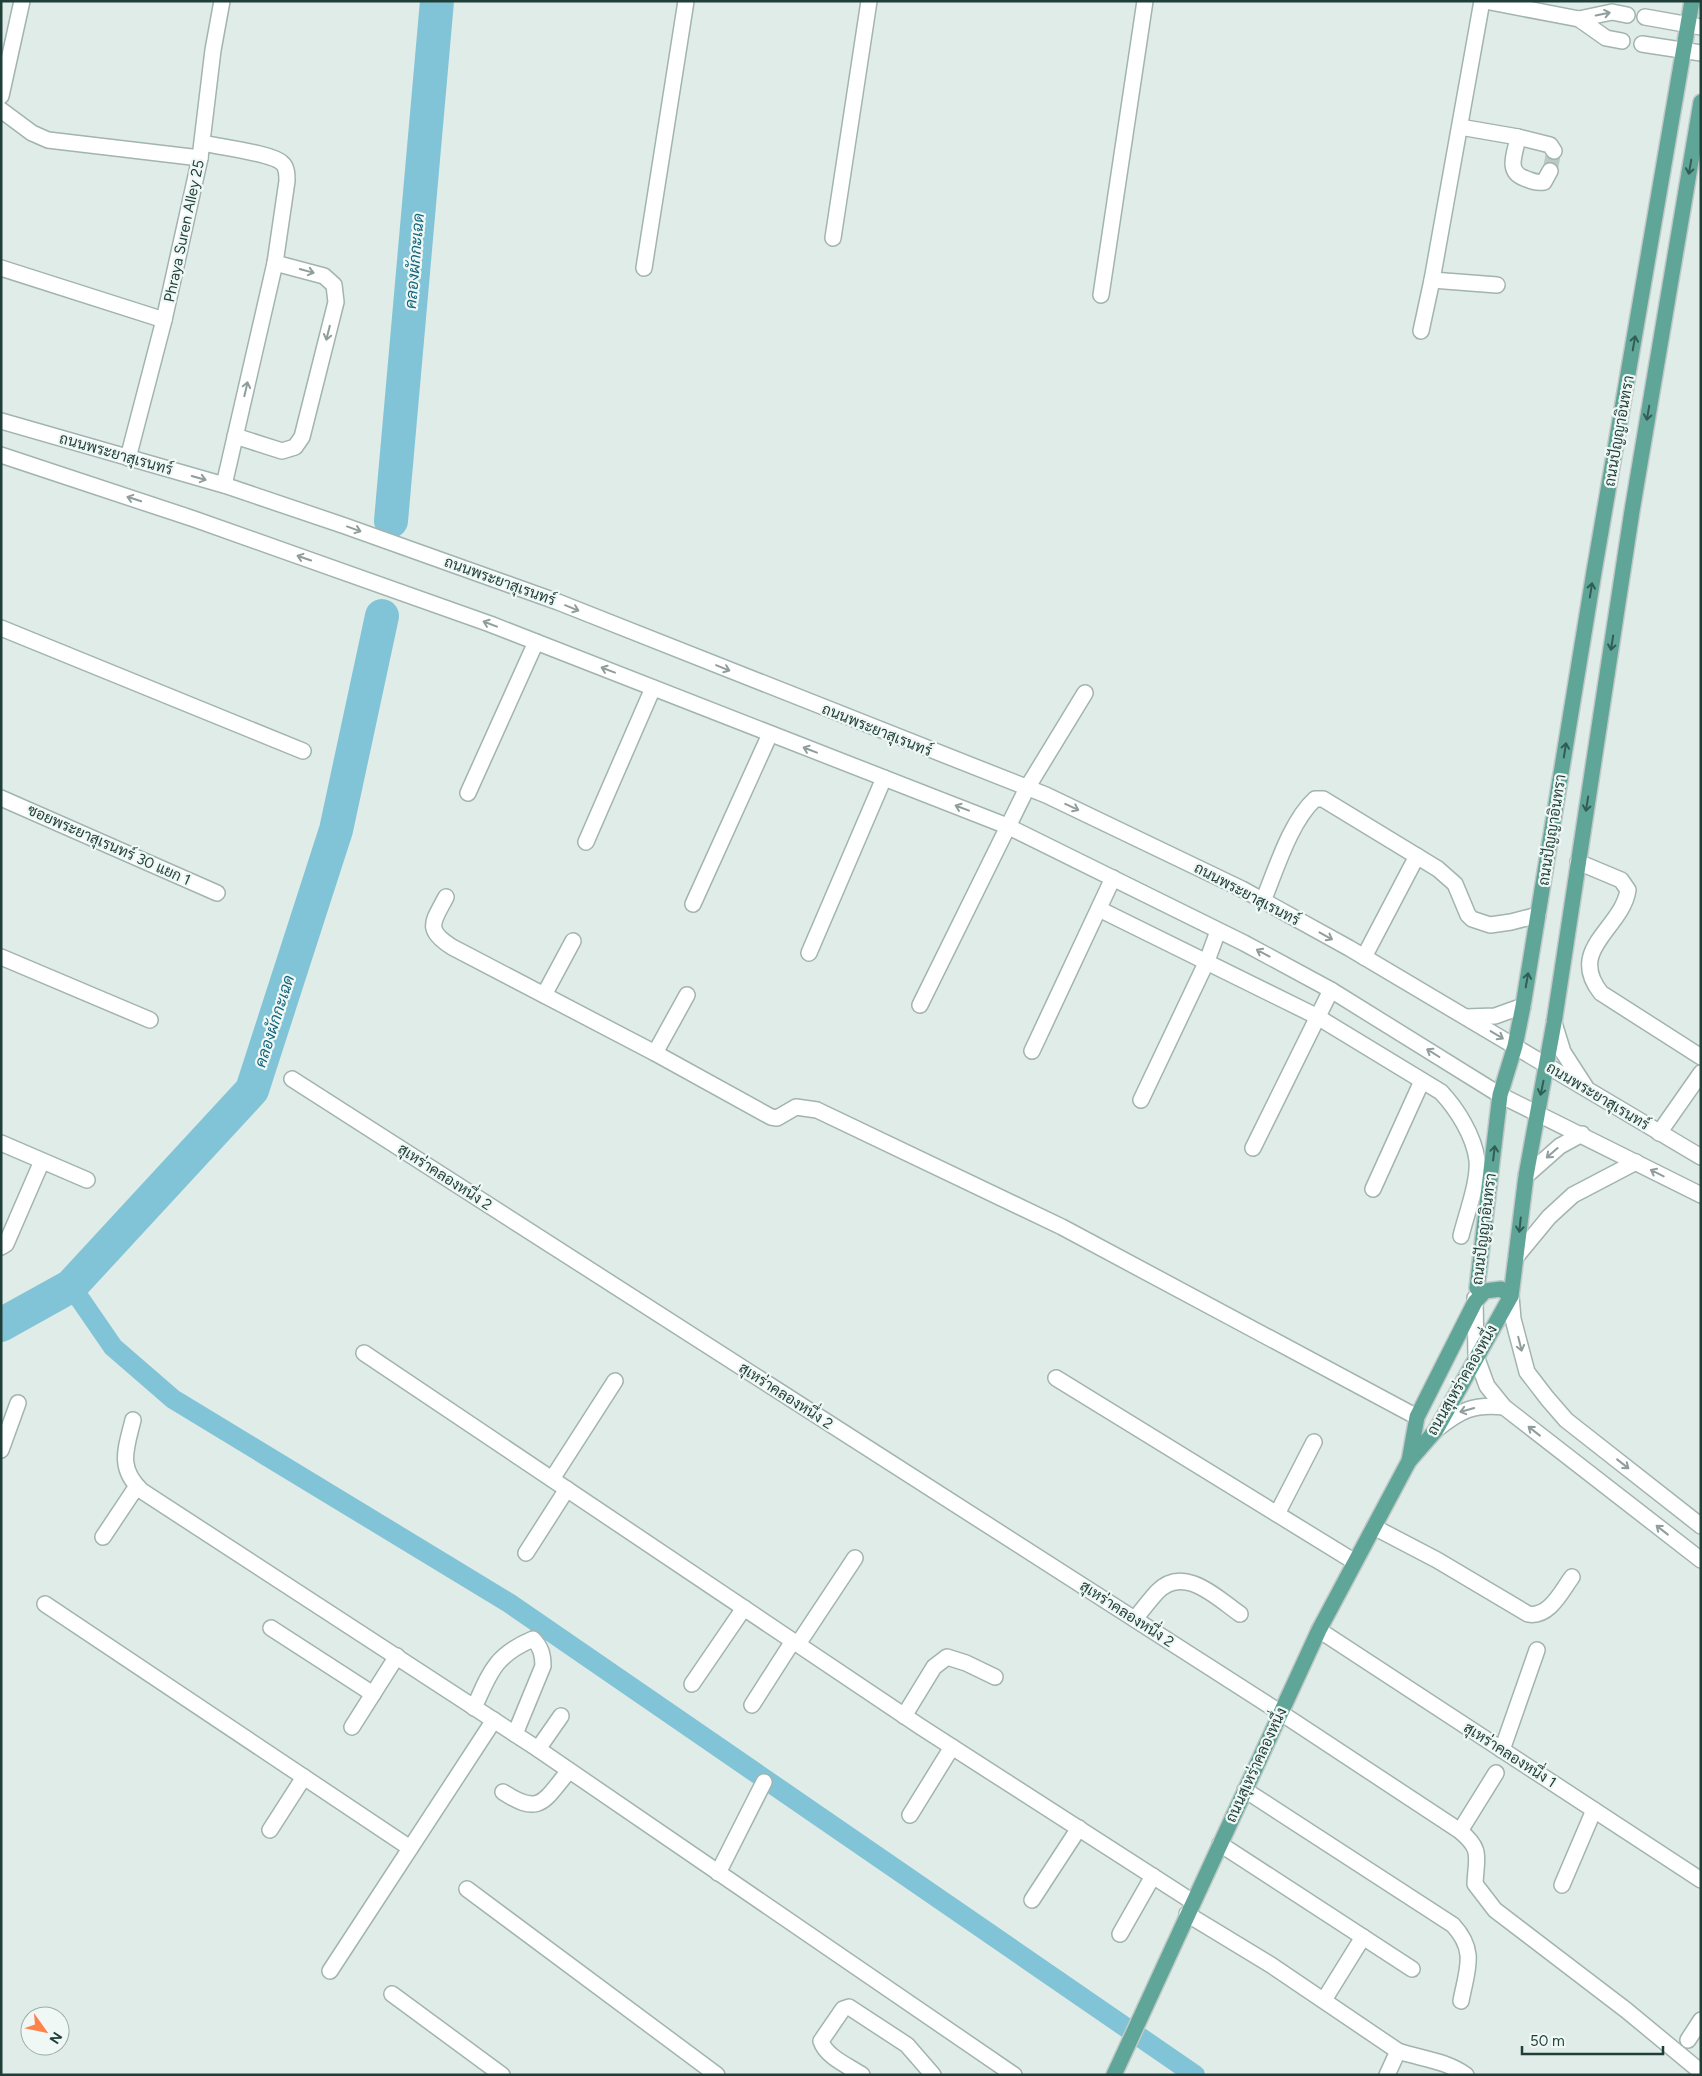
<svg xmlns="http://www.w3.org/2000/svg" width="1702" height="2076" font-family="Figtree,Sarabun,sans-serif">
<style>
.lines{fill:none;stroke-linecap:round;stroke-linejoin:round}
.canal{stroke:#82c4d7;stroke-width:20}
.river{stroke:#82c4d7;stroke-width:34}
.minor-tunnel{stroke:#b9c9c4;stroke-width:15;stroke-dasharray:15 8;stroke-linecap:butt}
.minor-casing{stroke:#a2b4af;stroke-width:18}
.major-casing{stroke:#c0c9c7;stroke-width:18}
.minor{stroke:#fff;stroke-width:15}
.major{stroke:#60a698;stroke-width:15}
.oneway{stroke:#8f9e9c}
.oneway2{stroke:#325d55}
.labels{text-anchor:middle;stroke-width:4.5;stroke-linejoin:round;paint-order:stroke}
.street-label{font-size:15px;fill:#1f3e38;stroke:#f0f8f5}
.water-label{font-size:16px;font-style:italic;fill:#14667f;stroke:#f0f8f5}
</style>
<rect width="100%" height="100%" fill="#e0ece7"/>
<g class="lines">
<!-- canal -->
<path class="canal" d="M71 1286 113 1347 173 1399 509 1603 1195 2075"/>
<!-- river -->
<g class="river">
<path d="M391 521 437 1"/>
<path d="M1 1325 71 1286 252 1090 336 830 382 616"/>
</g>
<!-- minor-tunnel -->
<path class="minor-tunnel" d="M1550 171 1554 151"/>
<defs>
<g id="minor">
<path d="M1485 1 1579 19 1612 12 1627 15"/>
<path d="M1645 17 1701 27"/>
<path d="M1579 19 1606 38 1622 41"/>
<path d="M1642 44 1701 53"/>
<path d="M1 96 22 1"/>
<path d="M1 110 32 133 48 140 200 158"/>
<path d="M1460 127 1518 137C1516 152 1505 171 1524 178 1531 181 1536 183 1544 182L1550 171"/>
<path d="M1518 137 1550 145 1554 151"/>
<path d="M203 143C219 147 272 153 282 163 287 167 287 175 287 181L275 263"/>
<path d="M833 238 869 1"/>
<path d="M1 268 164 320"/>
<path d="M644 268 686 1"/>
<path d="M1432 280 1497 285"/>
<path d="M1101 295 1145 1"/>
<path d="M1421 331 1432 280 1482 1"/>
<path d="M1 421 224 485 345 526 558 602 1046 795 1242 889 1349 948 1701 1157"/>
<path d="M1 455 194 519 490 624 1007 826 1244 943 1331 990 1500 1095 1701 1195"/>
<path d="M128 458 164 320 200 158 213 50 222 1"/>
<path d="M224 485 275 263 324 276 334 285 336 302 302 437 295 447 282 451 235 436"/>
<path d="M1 628 303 751"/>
<path d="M468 793 536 642"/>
<path d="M1 798 217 893"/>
<path d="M586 842 653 688"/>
<path d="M1578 862 1621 880 1628 890C1622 929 1566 949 1601 993L1701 1057"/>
<path d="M446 897C433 922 424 929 452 947L655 1053 771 1117 777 1118 796 1107 817 1110 1062 1227 1417 1417"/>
<path d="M1263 901C1276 870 1290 822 1315 799H1323L1438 869 1455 884 1468 915 1472 919 1490 925 1511 922 1538 915"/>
<path d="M693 904 770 734"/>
<path d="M1099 909 1316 1016 1441 1092C1457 1109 1474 1136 1477 1160 1479 1182 1466 1215 1461 1236"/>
<path d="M809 953 884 778"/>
<path d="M1 957 150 1020"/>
<path d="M1364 957 1417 856"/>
<path d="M544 995 573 941"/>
<path d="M920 1005 1027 788 1085 693"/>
<path d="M1466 1017 1495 1016 1523 1006"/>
<path d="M1554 1023 1563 1052 1585 1086"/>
<path d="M1032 1051 1113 878"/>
<path d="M655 1053 687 995"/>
<path d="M292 1079 1281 1713 1460 1831C1483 1850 1476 1857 1475 1884L1495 1910 1626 2010 1701 2072"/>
<path d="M1141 1100 1207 961 1218 931"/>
<path d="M1659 1133 1701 1073"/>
<path d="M1 1143 87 1180"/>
<path d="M1253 1148 1331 990"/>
<path d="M1526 1176 1560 1146 1582 1134"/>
<path d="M1373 1189 1422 1081"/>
<path d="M1 1247 6 1244 42 1161"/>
<path d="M1516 1257 1549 1217 1573 1195 1636 1162"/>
<path d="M1511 1296 1513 1319 1527 1372 1547 1398 1566 1420 1701 1526"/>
<path d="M1475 1298 1476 1356 1487 1386 1504 1407 1701 1560"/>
<path d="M364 1353 921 1727 1193 1902"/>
<path d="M1056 1378 1355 1562"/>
<path d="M133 1420C126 1449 117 1468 142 1491L538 1749 1014 2075"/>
<path d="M1437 1429C1461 1410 1473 1404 1504 1407"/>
<path d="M1 1450 18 1403"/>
<path d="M552 1479 615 1381"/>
<path d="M1277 1514 1314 1442"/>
<path d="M1374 1527 1437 1560 1528 1614C1549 1618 1561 1592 1572 1577"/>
<path d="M103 1537 137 1486"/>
<path d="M526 1553 567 1489"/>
<path d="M45 1604 410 1848"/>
<path d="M1135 1619C1142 1610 1149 1601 1157 1592 1184 1564 1217 1598 1240 1614"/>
<path d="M271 1628 373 1694"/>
<path d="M1319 1630 1701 1880"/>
<path d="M798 1644 855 1558"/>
<path d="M692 1684 744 1608"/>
<path d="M752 1705 793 1641"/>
<path d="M474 1708C490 1672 495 1655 533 1639 541 1647 543 1655 543 1666L515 1734"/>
<path d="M904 1716 934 1667 947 1657 966 1663 995 1677"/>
<path d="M352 1727 397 1656"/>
<path d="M538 1749 561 1716"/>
<path d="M1502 1750 1537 1650"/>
<path d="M1245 1790 1453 1925C1477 1951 1467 1969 1461 2001"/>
<path d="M503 1792C541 1817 544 1800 569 1771"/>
<path d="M910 1815 952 1747"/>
<path d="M270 1830 304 1777"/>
<path d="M1460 1831 1496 1773"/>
<path d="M1220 1844 1412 1969"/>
<path d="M718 1873 764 1782"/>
<path d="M1562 1885 1594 1810"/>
<path d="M467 1889 717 2075"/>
<path d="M1032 1900 1079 1828"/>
<path d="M1187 1914 1271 1965 1398 2051C1422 2059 1445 2060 1466 2075"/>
<path d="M1120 1934 1153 1876"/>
<path d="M330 1971 494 1720"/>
<path d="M392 1994 502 2075"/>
<path d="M1324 2000 1363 1937"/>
<path d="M1688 2040 1701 2020"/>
<path d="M862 2075C849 2066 826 2057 821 2041L843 2009 849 2007 907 2045 933 2075"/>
<path d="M1387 2075 1398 2051"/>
</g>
<g id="major">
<path d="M1477 1288 1500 1095 1515 1046 1523 1006 1594 572 1692 1"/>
<path d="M1409 1461 1436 1430 1511 1296 1526 1176 1554 1023 1632 511 1701 102"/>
<path d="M1114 2075 1319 1630 1409 1461 1417 1417 1475 1302 1485 1291 1501 1289 1511 1296"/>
</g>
</defs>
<!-- minor casing -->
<use href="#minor" class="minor-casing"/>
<!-- major casing -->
<use href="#major" class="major-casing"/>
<!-- minor -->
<use href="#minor" class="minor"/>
<!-- major -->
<use href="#major" class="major"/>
</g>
<!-- one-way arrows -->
<defs><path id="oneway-shaft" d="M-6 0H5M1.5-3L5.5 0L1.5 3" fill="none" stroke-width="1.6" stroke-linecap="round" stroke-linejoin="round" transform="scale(1.25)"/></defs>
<g class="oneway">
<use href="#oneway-shaft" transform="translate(1603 14) rotate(-12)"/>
<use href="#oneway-shaft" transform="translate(307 271) rotate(15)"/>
<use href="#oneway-shaft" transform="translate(328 333) rotate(104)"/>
<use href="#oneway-shaft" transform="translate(246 389) rotate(-77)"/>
<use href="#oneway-shaft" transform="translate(199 478) rotate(16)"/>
<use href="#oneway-shaft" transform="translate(134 499) rotate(-162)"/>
<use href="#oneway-shaft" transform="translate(354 529) rotate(20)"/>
<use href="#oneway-shaft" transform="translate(304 558) rotate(-161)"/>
<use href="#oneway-shaft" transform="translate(572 608) rotate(22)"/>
<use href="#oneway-shaft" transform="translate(490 624) rotate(-159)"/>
<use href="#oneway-shaft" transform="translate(723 668) rotate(22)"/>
<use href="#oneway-shaft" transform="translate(608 670) rotate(-159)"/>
<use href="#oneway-shaft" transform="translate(810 750) rotate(-159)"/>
<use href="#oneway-shaft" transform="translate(1072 807) rotate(25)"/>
<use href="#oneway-shaft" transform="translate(962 808) rotate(-159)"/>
<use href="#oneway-shaft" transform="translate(1326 936) rotate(29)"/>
<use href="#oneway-shaft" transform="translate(1263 953) rotate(-152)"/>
<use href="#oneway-shaft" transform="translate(1497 1035) rotate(31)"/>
<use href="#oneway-shaft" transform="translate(1433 1053) rotate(-148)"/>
<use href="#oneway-shaft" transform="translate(1552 1153) rotate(139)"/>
<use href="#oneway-shaft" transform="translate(1657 1173) rotate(-153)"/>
<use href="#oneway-shaft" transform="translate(1520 1344) rotate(76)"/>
<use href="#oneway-shaft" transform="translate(1467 1410) rotate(164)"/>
<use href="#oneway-shaft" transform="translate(1534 1431) rotate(-142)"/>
<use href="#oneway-shaft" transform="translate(1623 1464) rotate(38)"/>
<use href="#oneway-shaft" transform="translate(1662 1530) rotate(-142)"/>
</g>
<g class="oneway2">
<use href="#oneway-shaft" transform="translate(1690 167) rotate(100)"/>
<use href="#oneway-shaft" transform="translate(1634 343) rotate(-80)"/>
<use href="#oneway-shaft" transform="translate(1648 413) rotate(100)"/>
<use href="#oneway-shaft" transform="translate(1591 590) rotate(-81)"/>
<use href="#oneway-shaft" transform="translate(1612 643) rotate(99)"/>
<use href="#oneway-shaft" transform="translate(1565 750) rotate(-81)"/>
<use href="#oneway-shaft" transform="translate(1587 804) rotate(99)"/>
<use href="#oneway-shaft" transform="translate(1527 980) rotate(-80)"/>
<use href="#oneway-shaft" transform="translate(1542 1088) rotate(102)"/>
<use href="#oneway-shaft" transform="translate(1494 1153) rotate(-83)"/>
<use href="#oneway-shaft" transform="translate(1520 1225) rotate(96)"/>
</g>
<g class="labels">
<!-- street labels -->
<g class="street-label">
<text transform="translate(184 231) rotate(-78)" y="5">Phraya Suren Alley 25</text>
<text transform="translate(1619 431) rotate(-80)" y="5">ถนนปัญญาอินทรา</text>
<text transform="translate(116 454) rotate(16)" y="5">ถนนพระยาสุเรนทร์</text>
<text transform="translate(500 581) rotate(20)" y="5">ถนนพระยาสุเรนทร์</text>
<text transform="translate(877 730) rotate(22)" y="5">ถนนพระยาสุเรนทร์</text>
<text transform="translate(1552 830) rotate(-81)" y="5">ถนนปัญญาอินทรา</text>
<text transform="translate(109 845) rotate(24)" y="5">ซอยพระยาสุเรนทร์ 30 แยก 1</text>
<text transform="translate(1247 894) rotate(28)" y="5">ถนนพระยาสุเรนทร์</text>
<text transform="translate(1598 1096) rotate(31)" y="5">ถนนพระยาสุเรนทร์</text>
<text transform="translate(445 1177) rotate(33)" y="5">สุเหร่าคลองหนึ่ง 2</text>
<text transform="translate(1484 1229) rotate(-83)" y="5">ถนนปัญญาอินทรา</text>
<text transform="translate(1462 1380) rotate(-60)" y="5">ถนนสุเหร่าคลองหนึ่ง</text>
<text transform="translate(786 1396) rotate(33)" y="5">สุเหร่าคลองหนึ่ง 2</text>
<text transform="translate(1127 1614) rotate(33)" y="5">สุเหร่าคลองหนึ่ง 2</text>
<text transform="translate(1510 1755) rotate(33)" y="5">สุเหร่าคลองหนึ่ง 1</text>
<text transform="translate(1256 1765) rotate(-65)" y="5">ถนนสุเหร่าคลองหนึ่ง</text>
</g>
<!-- water labels -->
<g class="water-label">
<text transform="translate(414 261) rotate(-85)" y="6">คลองผักกะเฉด</text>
<text transform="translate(274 1021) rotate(-72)" y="6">คลองผักกะเฉด</text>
</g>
</g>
<!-- border -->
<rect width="1702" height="2076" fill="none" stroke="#1f3e38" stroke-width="5"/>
<!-- north arrow -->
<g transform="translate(45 2031) rotate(123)"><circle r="24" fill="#f0f8f5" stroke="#9caea9"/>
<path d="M0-4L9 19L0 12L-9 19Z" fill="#fe834b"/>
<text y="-8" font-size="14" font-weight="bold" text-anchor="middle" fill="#1f3e38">N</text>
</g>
<!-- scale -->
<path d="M1522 2046v8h141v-8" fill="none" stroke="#1f3e38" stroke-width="2.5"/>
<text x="1530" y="2046" font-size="15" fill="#1f3e38" stroke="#f0f8f5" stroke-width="4" paint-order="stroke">50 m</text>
</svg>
